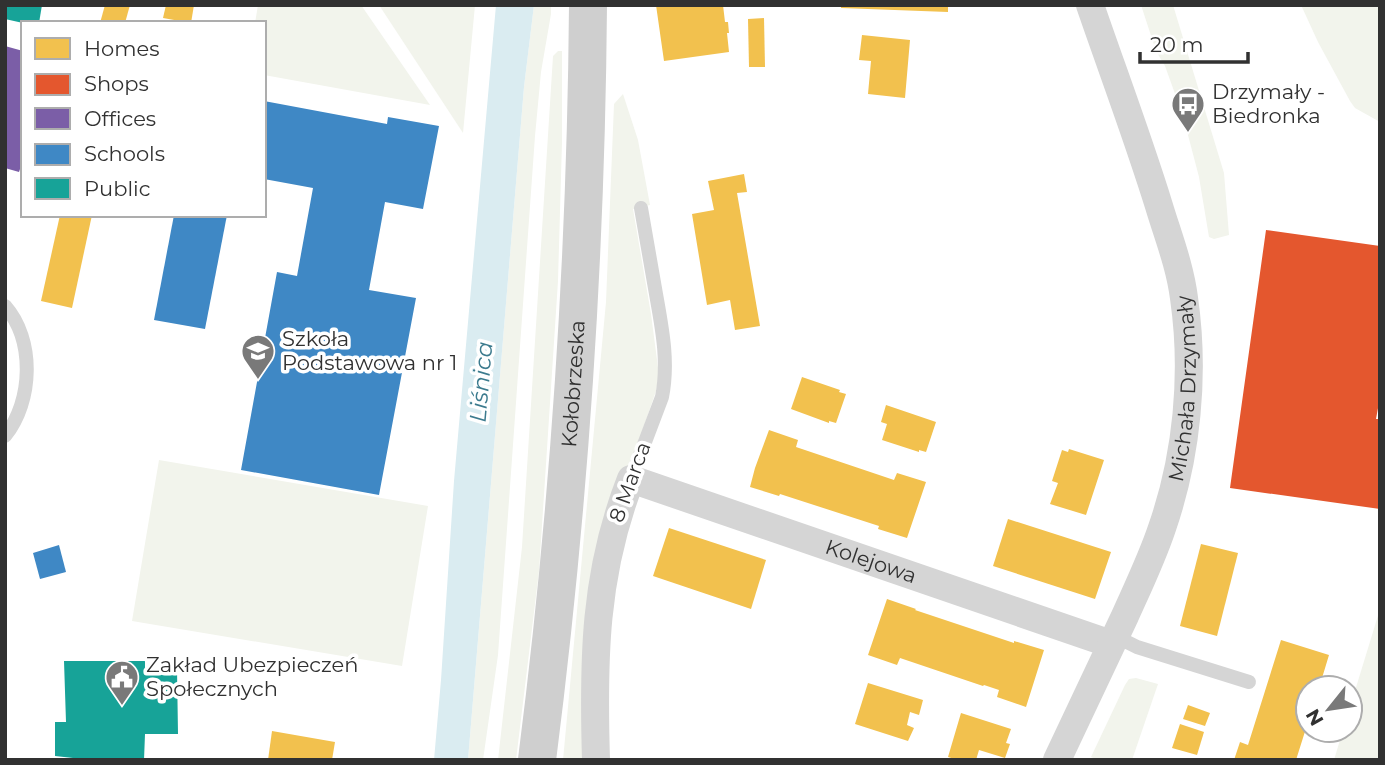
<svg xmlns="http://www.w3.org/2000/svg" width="1385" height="765" font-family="Montserrat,sans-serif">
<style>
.green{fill:#f2f4ec}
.water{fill:#daecf1}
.homes{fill:#f2c14e}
.shops{fill:#e4572e}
.offices{fill:#7b5ea7}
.schools{fill:#3f88c5}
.public{fill:#17a398}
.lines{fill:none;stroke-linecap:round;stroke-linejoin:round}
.service{stroke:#d5d5d5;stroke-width:14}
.minor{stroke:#d5d5d5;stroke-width:28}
.secondary{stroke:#cfcfcf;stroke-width:38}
.labels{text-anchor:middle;stroke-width:7;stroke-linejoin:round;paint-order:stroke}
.poi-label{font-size:21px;fill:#313131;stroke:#fff;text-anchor:start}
.street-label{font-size:21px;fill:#313131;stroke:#fff}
.water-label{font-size:23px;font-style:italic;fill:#3c7b8e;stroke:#fff}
</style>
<rect width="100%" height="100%" fill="#fff"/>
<!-- green -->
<g class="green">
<path d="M258 5H361L430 105 264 75V23H255Z"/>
<path d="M379 5H475L463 133Z"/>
<path d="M534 5H551V14L541 72 535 136 498 655 483 760H468L524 87Z"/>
<path d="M1141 5H1173L1224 173 1229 235 1214 239 1209 237 1199 177 1183 116 1165 66 1156 51Z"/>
<path d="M1301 5H1380V122L1355 108 1350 101 1318 42Z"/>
<path d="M558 51H562V142L558 281 539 571 516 760H498L522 547 553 56Z"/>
<path d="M623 94 638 140 650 205 633 209 651 314 659 375 656 391 632 461 585 760H563L606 302 614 104Z"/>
<path d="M159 460 428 506 402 666 132 621Z"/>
<path d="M1380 609V760H1334L1343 730H1350V707Z"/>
<path d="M1136 678 1158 684 1132 760H1098L1091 757 1125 685 1129 679Z"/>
</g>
<!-- water -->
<path class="water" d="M496 5H534L524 87 468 760H434L441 680 454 481Z"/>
<!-- homes -->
<g class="homes">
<path d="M105 5H130L125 23H100Z"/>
<path d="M166 5H194L191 23 163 18Z"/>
<path d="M656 5H723L725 22H728L729 33H727L729 52 664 61Z"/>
<path d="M841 5H948V12L841 8Z"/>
<path d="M764 18 765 67H749L748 19Z"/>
<path d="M862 35 910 40 905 98 868 94 871 61 859 60Z"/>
<path d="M744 174 747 192 737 193 760 326 735 330 730 300 707 305 692 214 714 210 708 181Z"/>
<path d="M60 215H92L72 308 41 301Z"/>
<path d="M802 377 840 390 839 392 846 394 836 423 829 421V423L791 409Z"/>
<path d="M886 405 936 422 926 452 919 450V452L882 440 887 424 881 422Z"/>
<path d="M769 430 798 440 796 447 894 480 897 473 926 482 907 538 878 529 879 526 780 494 779 496 750 487 755 468Z"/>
<path d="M1069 449 1104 460 1086 515 1050 504 1058 483 1052 481 1062 450 1068 452Z"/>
<path d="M1008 519 1111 552 1095 599 993 566Z"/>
<path d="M669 528 766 560 751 609 653 576Z"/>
<path d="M1201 544 1238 553 1217 636 1180 626Z"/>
<path d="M887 599 916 609 915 610 1014 643V641L1044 650 1026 707 997 697 999 690 984 685 983 686 900 658 897 665 868 655Z"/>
<path d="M1281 640 1329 655 1319 688H1308V722L1296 760H1234L1240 742 1248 745Z"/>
<path d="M868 683 923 700 919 715 910 712 907 725 914 728 908 741 855 724Z"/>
<path d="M1188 705 1210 713 1205 726 1183 719Z"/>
<path d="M961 713 1011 729 1006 743 1010 744 1005 758 979 750 976 760H958L948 757Z"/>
<path d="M1180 724 1204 732 1197 755 1172 748Z"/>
<path d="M272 731 335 742 332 760H268Z"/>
</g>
<!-- shops -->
<path class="shops" d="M1266 230 1380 246V397L1376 419H1380V509L1230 488Z"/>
<!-- offices -->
<path class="offices" d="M5 46 23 51V160L19 172 5 168Z"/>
<!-- schools -->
<g class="schools">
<path d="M264 101 387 124 388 117 439 126 423 209 385 202 369 290 416 298 379 495 241 470 277 272 297 276 313 188 264 179Z"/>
<path d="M174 215H227L205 329 154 320Z"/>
<path d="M59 545 66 572 40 579 33 553Z"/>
</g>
<!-- public -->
<g class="public">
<path d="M5 5H42L39 23H23L5 19Z"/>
<path d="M64 661H145V669H177L178 734H145L144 760H91L55 756V722H66Z"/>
</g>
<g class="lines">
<!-- service -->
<g class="service">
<path d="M5 306C35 340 33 401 5 436"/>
<path d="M631 479 662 397C669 362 662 328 656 294 651 265 646 236 641 208"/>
<path d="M1115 636 1137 647 1249 682"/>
</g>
<!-- minor -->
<g class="minor">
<path id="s1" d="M596 760C593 660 594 573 631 479L1111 644"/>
<path id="s2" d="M1057 760C1080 712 1102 664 1125 616 1138 587 1152 558 1162 528 1187 456 1195 374 1184 298 1180 266 1168 236 1159 206 1138 138 1113 72 1090 5"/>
</g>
<!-- secondary -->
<path class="secondary" id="s3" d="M537 760C569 510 586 257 588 5"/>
</g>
<!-- icons -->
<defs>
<symbol id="bus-pin" viewBox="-11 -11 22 30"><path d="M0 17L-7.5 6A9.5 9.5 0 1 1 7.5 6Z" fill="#797979" stroke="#fff"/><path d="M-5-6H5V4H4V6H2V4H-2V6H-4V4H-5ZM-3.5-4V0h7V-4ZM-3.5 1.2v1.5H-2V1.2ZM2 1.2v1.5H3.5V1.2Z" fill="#fff"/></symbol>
<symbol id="school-pin" viewBox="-11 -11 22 30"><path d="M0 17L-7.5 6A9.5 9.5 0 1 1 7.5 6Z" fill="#797979" stroke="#fff"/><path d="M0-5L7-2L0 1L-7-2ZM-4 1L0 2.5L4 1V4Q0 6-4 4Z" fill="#fff"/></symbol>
<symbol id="civic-pin" viewBox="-11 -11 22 30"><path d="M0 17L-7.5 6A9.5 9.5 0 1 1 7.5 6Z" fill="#797979" stroke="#fff"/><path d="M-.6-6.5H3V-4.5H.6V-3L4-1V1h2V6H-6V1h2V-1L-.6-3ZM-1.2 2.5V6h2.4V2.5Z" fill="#fff"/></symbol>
</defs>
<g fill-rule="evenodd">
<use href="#bus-pin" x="1169" y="85" width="38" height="52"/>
<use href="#school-pin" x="239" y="332" width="38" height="52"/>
<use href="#civic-pin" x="103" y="658" width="38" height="52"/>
</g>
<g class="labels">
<!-- poi labels -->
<g class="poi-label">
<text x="1212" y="99">Drzymały -<tspan x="1212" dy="24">Biedronka</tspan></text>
<text x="282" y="346">Szkoła<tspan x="282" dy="24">Podstawowa nr 1</tspan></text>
<text x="146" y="672">Zakład Ubezpieczeń<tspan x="146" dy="24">Społecznych</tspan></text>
</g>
<!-- street labels -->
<g class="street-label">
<text dy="7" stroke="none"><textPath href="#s3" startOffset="378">Kołobrzeska</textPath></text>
<text dy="7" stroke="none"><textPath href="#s2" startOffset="397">Michała Drzymały</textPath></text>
<text transform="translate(630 482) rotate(-70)" y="7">8 Marca</text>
<text dy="7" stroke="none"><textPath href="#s1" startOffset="539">Kolejowa</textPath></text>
</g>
<!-- water labels -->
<g class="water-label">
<text transform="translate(481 382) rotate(-85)" y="8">Liśnica</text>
</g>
</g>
<!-- border -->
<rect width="1385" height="765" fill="none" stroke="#313131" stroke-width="14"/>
<!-- legend -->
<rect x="21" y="21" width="245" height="196" fill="#ffffff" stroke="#adadad" stroke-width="2"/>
<rect x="35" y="38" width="35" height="21" fill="#f2c14e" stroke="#adadad" stroke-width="2"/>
<text x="84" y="56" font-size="21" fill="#313131">Homes</text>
<rect x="35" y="74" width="35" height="21" fill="#e4572e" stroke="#adadad" stroke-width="2"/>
<text x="84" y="91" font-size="21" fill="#313131">Shops</text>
<rect x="35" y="108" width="35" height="21" fill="#7b5ea7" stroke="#adadad" stroke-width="2"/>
<text x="84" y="126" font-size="21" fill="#313131">Offices</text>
<rect x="35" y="144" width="35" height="21" fill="#3f88c5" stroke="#adadad" stroke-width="2"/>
<text x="84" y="161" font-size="21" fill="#313131">Schools</text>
<rect x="35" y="178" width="35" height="21" fill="#17a398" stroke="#adadad" stroke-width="2"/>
<text x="84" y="196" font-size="21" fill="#313131">Public</text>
<!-- north arrow -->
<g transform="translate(1329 709) rotate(240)"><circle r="33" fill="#ffffff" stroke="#adadad" stroke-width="2"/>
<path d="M0-5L12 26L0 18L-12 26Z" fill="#797979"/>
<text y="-10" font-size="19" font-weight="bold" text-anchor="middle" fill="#313131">N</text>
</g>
<!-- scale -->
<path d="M1140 52v10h108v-10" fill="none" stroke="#313131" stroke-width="3.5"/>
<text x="1150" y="52" font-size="21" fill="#313131" stroke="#ffffff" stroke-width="5" paint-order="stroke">20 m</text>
</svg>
